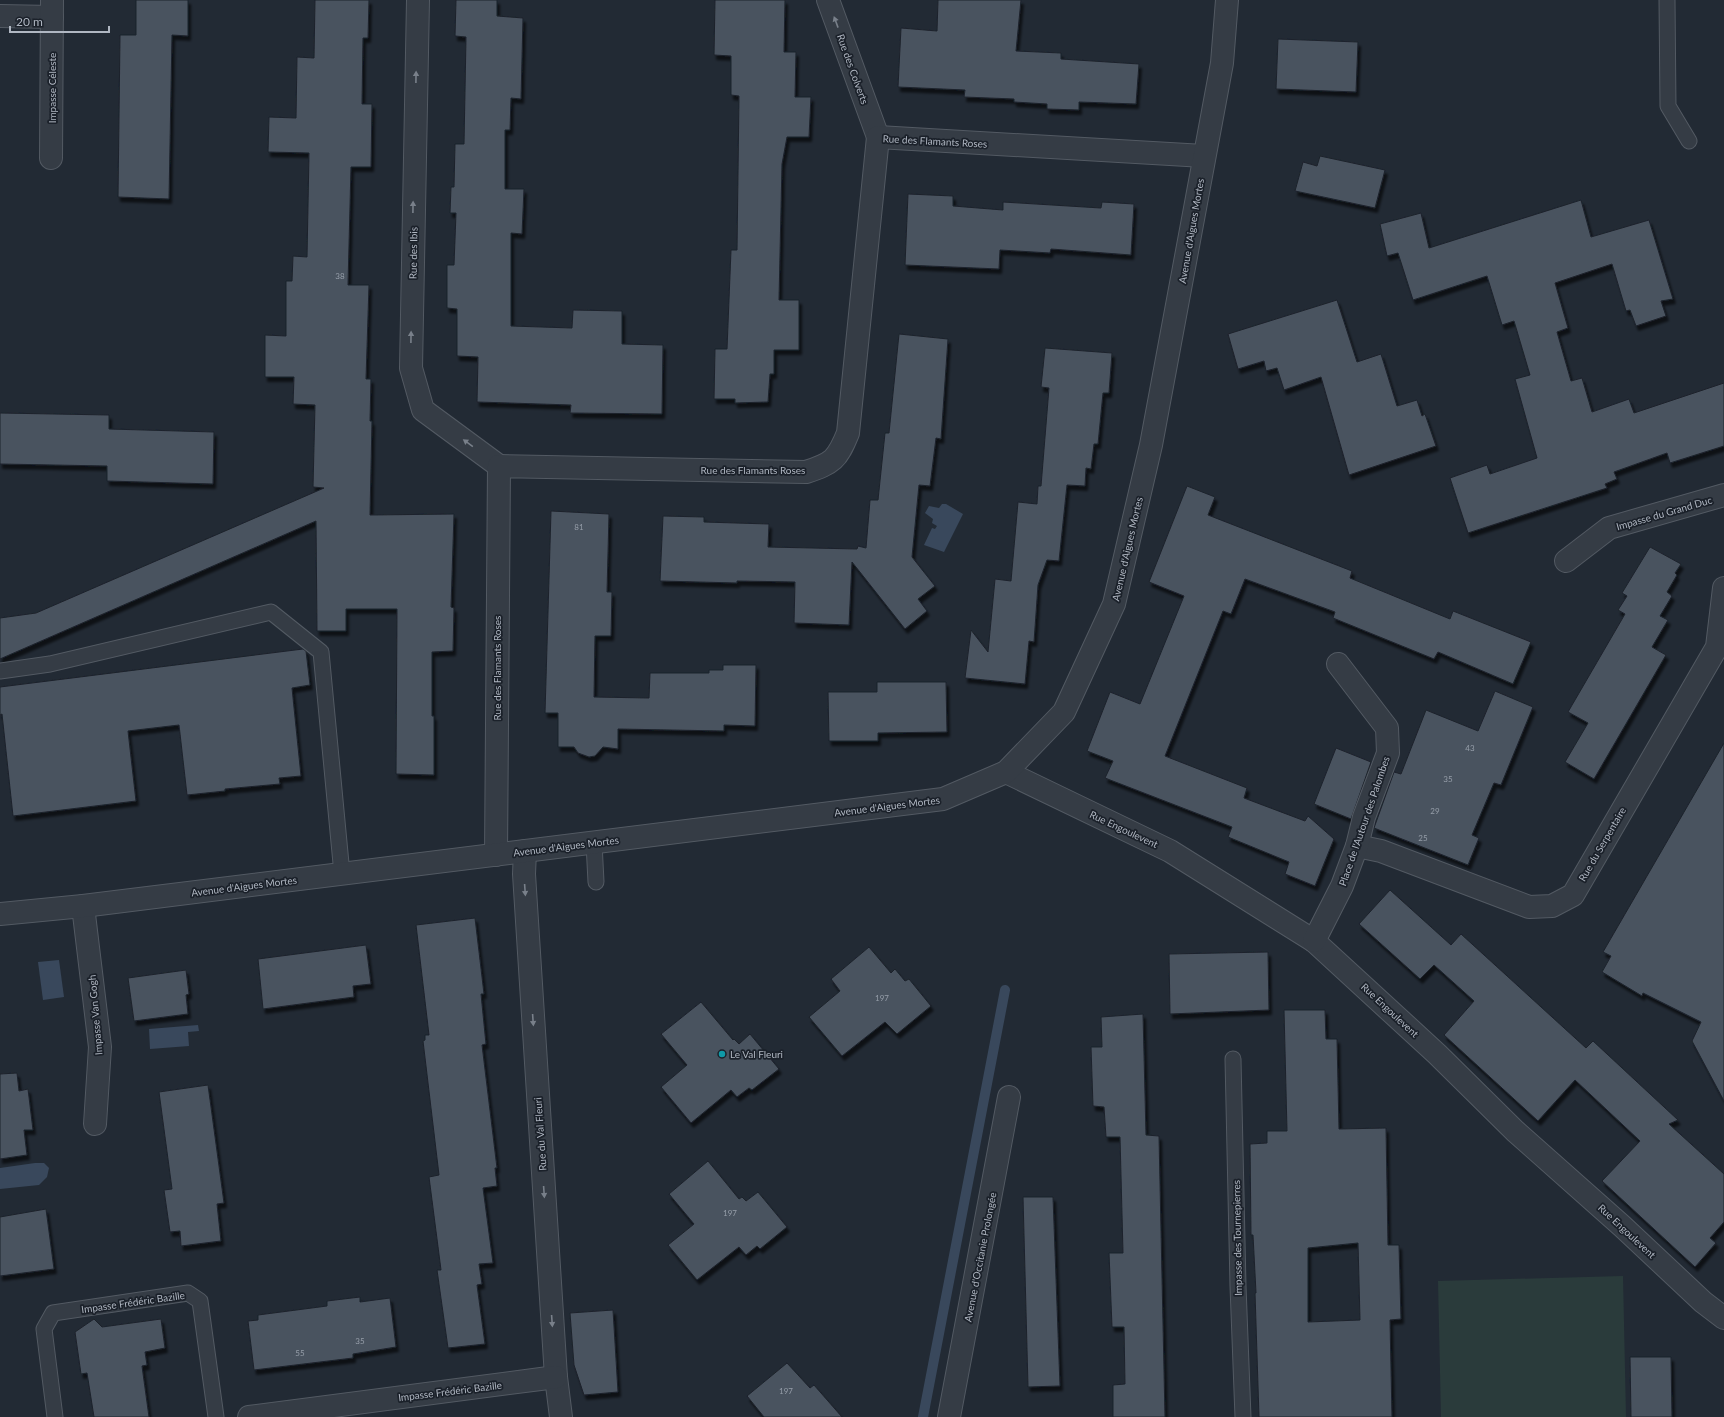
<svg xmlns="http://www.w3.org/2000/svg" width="1724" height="1417" font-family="Lato,sans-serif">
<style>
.green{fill:#2a3b3b}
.water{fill:#39485c}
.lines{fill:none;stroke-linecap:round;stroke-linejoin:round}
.stream{stroke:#39485c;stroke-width:10}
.building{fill:#49525e;stroke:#1d232c;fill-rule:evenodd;filter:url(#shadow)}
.lane-casing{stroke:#535a63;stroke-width:17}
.street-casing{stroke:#535a63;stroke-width:24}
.lane{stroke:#353c45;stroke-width:15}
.street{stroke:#353c45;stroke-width:22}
.oneway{fill:#79808a}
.culture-dot{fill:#0f9aa8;stroke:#1b212a;stroke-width:1.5}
.labels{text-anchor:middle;stroke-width:3.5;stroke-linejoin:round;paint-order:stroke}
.number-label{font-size:8px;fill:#969ea9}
.street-label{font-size:10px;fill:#b0b7c2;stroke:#1b212a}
.poi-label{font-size:10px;fill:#b0b7c2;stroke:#1b212a;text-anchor:start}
</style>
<defs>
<filter id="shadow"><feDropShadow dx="2.5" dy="4.5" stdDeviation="1" flood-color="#0009"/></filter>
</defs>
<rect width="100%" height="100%" fill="#222a34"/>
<!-- green -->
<path class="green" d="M1623 1276 1626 1417H1441L1438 1281Z"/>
<!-- water -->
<g class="water">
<path d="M942 504H946L963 514 944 552 924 545 932 528 935 529 937 526 932 523 933 519 925 513 929 506 939 508Z"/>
<path d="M59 960 64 997 43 1000 38 962Z"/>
<path d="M198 1025 199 1031 188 1032 189 1046 150 1049 149 1029Z"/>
<path d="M35 1163H44L49 1168 47 1177 39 1185 0 1189V1168Z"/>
</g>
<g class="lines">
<!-- stream -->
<path class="stream" d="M923 1417 1005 990"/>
</g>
<!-- building -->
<g class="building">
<path d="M136 0H188V36L172 35 169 199 118 197 120 35H136Z"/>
<path d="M315 0H369L368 38H363L362 104H372L371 167H351L348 285H369L366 379H371L370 421H372L370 515 454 514 451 607 454 608 453 651 432 652V716H434V775L396 774 397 609H346V631H317L316 521 0 659V618L36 613 324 488 313 487 315 405 293 404 294 377H265V335L286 336V281H292L293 256 307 257 309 153 268 152 269 117 296 118 297 57 314 58Z"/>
<path d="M456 0H497V16L523 18 521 99 511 98 510 130H505V189H524L522 234 511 233V326L572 328 573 310 622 311V344L663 345 662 414 570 413 571 405 477 402 478 357 457 356V309L447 308V265H454L456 213H450L451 187H454L455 144H464L466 37 455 36Z"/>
<path d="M715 0H785L784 52H796L795 97H811L809 137H787L782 164 779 300H799V350H774V374H770L768 402 735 403V399H714L715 349H727L731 250H737L739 96 731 95V56L714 55Z"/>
<path d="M938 0H1021L1016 51 1061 53V59L1139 64 1136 104 1079 102V110L1047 109V104L1014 102V99L964 97 965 90 898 87 901 28 937 31Z"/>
<path d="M1278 39 1358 42 1356 92 1276 89Z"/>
<path d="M1320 156 1385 170 1375 208 1295 191 1303 162 1317 166Z"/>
<path d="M908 194 953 196V206L1003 210V202L1101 208 1102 202 1134 204 1131 255 1051 249 1050 253 1000 250 999 269 905 265Z"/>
<path d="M1581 200 1591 237 1649 220 1673 299 1661 301 1666 316 1636 326 1630 310 1626 311 1612 264 1555 283 1568 328 1557 332 1571 381 1582 378 1592 412 1629 399 1634 413 1724 383V446L1670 463 1667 453 1614 472 1617 479 1605 484 1607 488 1468 533 1450 478 1487 465 1490 474 1537 458 1515 379 1530 375 1514 321 1502 325 1487 276 1413 300 1398 253 1387 256 1380 224 1421 213 1429 248Z"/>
<path d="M1337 300 1357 362 1381 354 1397 406 1417 400 1422 416 1425 414 1436 446 1349 475 1321 377 1284 390 1277 368 1266 371 1264 361 1238 369 1228 334Z"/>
<path d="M899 334 948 339 941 439 936 438 930 486 919 485 912 557 935 586 918 599 927 611 905 629 852 562 849 625 794 623 795 582 737 581V583L660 581 663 516 704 517V522L769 524 768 547 857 549 858 546 866 548 870 500H878L885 433H889Z"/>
<path d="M1045 348 1112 353 1109 393H1103L1098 444H1094L1091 469 1086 468 1085 486 1067 485 1059 561 1047 560 1038 585 1034 642 1029 641 1025 684 965 678 971 630 988 652 995 579 1011 581 1018 502 1037 504 1038 486H1041L1049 388 1041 387Z"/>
<path d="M0 413 109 415V429L214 432 213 484 107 481V466L0 464Z"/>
<path d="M1187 486 1215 497 1208 515 1352 571 1350 578 1450 619 1453 611 1531 642 1513 684 1438 652 1434 659 1333 618 1335 612 1245 579 1231 614 1223 611 1165 756 1247 788 1244 798 1305 821 1308 816 1334 839 1315 886 1285 874 1289 862 1228 837 1232 827 1105 778 1113 761 1087 751 1110 692 1140 704 1184 596 1149 582Z"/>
<path d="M551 511 609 514 607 592H612L611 636H595L594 697 649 698 650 673H709V670H723V665H756L755 726 724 725V731L618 729V749L603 747 595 756 589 757 578 753 574 747H558V713H545Z"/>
<path d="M1650 547 1681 564 1675 573 1677 575 1667 592 1672 596 1660 616 1668 620 1652 647 1666 655 1594 779 1565 762 1588 723 1568 712 1625 614 1618 610 1627 596 1622 593Z"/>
<path d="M303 649 306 651 310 685 292 688 301 776 279 778 280 784 225 789V791L187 795 179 725 128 731 136 801 13 816 2 714 0 715V687Z"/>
<path d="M877 682H946L947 732 878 733V741H829L828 692H877Z"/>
<path d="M1495 691 1533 707 1501 785 1494 783 1472 835 1479 838 1468 865 1374 828 1394 772 1401 774 1426 710 1478 731Z"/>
<path d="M1724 743V1101L1692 1041 1701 1022 1643 993 1642 996 1602 972 1611 956 1603 952Z"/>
<path d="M1336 748 1371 762 1351 819 1314 804Z"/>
<path d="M1390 890 1451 945 1461 934 1586 1048 1593 1041 1678 1120 1669 1124 1724 1174V1222L1710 1238 1716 1243 1695 1267 1602 1181 1640 1141 1575 1080 1538 1121 1444 1035 1474 1001 1434 965 1420 979 1359 924Z"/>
<path d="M475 918 484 994H481L486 1044 482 1045 497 1168H495L497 1186 483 1188 493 1263 479 1264 482 1284 477 1285 485 1344 448 1348 437 1270H441L429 1177 439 1175 423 1041 425 1040V1035H429L416 925Z"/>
<path d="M366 945 371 984 353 986 354 997 263 1009 258 959Z"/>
<path d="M869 947 891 973 895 969 905 981 909 979 931 1006 897 1034 885 1022 842 1056 809 1017 840 991 831 979Z"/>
<path d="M1268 952 1269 1010 1170 1014 1169 954Z"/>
<path d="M186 970 189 994 186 995 188 1014 134 1021 128 978Z"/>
<path d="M701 1002 733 1040 734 1039 739 1044 750 1034 779 1069 752 1090 749 1088 737 1097 731 1090 691 1123 661 1087 687 1065 661 1034Z"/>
<path d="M1284 1010H1325L1326 1039H1337L1339 1129 1386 1128 1388 1245H1399L1401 1319 1390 1320 1392 1417H1259L1255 1293H1256L1253 1235H1251L1250 1144 1267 1143V1131H1287ZM1358 1243 1360 1320 1308 1322V1248Z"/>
<path d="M1143 1014 1146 1135 1159 1136 1165 1417H1113V1385L1125 1384 1124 1327H1112L1109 1253H1123L1120 1137H1106L1104 1107 1093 1106 1091 1047H1102L1101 1017Z"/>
<path d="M17 1073 19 1091 28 1089 33 1130H24L27 1155 0 1159V1074Z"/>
<path d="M208 1085 224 1203 217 1204 221 1241 181 1246 180 1231 170 1232 164 1190 172 1189 159 1092Z"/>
<path d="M708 1161 739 1199 742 1197 746 1201 758 1192 787 1227 760 1249 757 1246 746 1255 739 1247 697 1280 668 1245 694 1224 669 1194Z"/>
<path d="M1023 1197H1053L1060 1386 1028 1387Z"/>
<path d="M46 1209 54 1269 0 1276V1217Z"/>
<path d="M360 1297V1302L390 1298 396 1347 353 1354V1358L254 1370 248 1321 258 1320V1315L327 1306V1301Z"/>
<path d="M613 1310 618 1392 584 1395 574 1365 570 1313Z"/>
<path d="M94 1319 102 1327 161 1319 165 1348 145 1352 147 1365 142 1366 149 1417H94L87 1373 81 1374 75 1332Z"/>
<path d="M1630 1357H1671L1672 1417H1631Z"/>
<path d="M787 1363 810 1388 814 1385 842 1417H764L747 1396Z"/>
</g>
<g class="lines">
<defs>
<g id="lane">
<path d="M1667 0 1668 106 1689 141"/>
<path d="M0 671 50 664 271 612 321 652 342 874"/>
<path d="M594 843 596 882"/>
<path d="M1233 1059 1238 1286 1243 1417"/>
<path d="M55 1417 44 1329 53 1313 188 1293 200 1301 216 1417"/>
</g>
<g id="street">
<path d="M418 0 411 368 423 410 499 466"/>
<path d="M828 0 878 137"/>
<path d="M0 16 52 17"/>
<path d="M51 158 52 0"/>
<path d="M1566 561 1609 528 1724 495"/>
<path d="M1006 772 1170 851 1314 941 1437 1054 1515 1131 1622 1226 1703 1302 1724 1318"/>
<path d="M1357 846 1381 851 1529 907 1552 906 1573 895 1717 647 1724 588"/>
<path d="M525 851 524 874 556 1377 561 1417"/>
<path d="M496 855 499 466 806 472C833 463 837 460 848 433L878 137 1204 156"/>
<path d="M83 906 100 1047 95 1124"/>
<path d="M0 914 83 906 943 799 1006 772 1064 712 1114 604 1151 445 1222 63 1227 0"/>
<path d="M1314 941 1342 886 1357 846 1364 817 1388 753 1387 728 1338 664"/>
<path d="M249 1417 556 1377"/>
<path d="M949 1417 1009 1097"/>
</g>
</defs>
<!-- lane casing -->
<use href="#lane" class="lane-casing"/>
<!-- street casing -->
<use href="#street" class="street-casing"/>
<!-- lane -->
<use href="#lane" class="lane"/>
<!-- street -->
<use href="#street" class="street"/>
</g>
<!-- one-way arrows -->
<defs><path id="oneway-solid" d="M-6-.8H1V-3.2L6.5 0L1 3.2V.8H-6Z"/></defs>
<g class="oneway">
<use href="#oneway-solid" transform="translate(836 22) rotate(-110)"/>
<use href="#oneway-solid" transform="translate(416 77) rotate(-89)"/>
<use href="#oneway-solid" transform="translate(413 207) rotate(-89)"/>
<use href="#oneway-solid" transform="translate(411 337) rotate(-89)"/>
<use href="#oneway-solid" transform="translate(468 443) rotate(-144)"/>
<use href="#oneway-solid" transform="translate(525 890) rotate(86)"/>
<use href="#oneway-solid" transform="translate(533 1020) rotate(86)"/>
<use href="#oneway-solid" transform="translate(544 1192) rotate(86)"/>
<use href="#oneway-solid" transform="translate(552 1321) rotate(86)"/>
</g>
<!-- markers -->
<circle class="culture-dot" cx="722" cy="1054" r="4"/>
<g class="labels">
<!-- number labels -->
<g class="number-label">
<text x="340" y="279">38</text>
<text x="579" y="530">81</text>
<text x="1470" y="751">43</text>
<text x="1448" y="782">35</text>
<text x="1435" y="814">29</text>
<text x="1423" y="841">25</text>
<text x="882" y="1001">197</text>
<text x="730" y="1216">197</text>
<text x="360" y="1344">35</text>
<text x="300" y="1356">55</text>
<text x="786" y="1394">197</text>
</g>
<!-- street labels -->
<g class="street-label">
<text transform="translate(853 69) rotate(70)" y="4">Rue des Colverts</text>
<text transform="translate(52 88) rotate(-90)" y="4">Impasse Céleste</text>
<text transform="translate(935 141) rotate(3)" y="4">Rue des Flamants Roses</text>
<text transform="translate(1191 231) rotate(-80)" y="4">Avenue d'Aigues Mortes</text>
<text transform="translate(413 253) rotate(-89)" y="4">Rue des Ibis</text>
<text x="753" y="474">Rue des Flamants Roses</text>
<text transform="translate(1664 513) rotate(-16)" y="4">Impasse du Grand Duc</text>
<text transform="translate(1127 549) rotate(-77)" y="4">Avenue d'Aigues Mortes</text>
<text transform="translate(497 668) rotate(-90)" y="4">Rue des Flamants Roses</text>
<text transform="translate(887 806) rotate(-7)" y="4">Avenue d'Aigues Mortes</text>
<text transform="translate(1364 821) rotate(-71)" y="4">Place de l'Autour des Palombes</text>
<text transform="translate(1124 829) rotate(25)" y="4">Rue Engoulevent</text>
<text transform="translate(1602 844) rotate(-60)" y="4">Rue du Serpentaire</text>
<text transform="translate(566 846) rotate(-7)" y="4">Avenue d'Aigues Mortes</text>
<text transform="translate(244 886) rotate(-7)" y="4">Avenue d'Aigues Mortes</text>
<text transform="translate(1390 1010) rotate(43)" y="4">Rue Engoulevent</text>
<text transform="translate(95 1015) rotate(-95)" y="4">Impasse Van Gogh</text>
<text transform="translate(540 1134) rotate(-94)" y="4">Rue du Val Fleuri</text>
<text transform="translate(1627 1231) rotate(43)" y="4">Rue Engoulevent</text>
<text transform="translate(1237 1238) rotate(-91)" y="4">Impasse des Tournepierres</text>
<text transform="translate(980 1257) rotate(-79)" y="4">Avenue d'Occitanie Prolongée</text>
<text transform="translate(133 1302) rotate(-8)" y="4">Impasse Frédéric Bazille</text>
<text transform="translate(450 1391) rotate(-7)" y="4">Impasse Frédéric Bazille</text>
</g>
<!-- poi labels -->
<g class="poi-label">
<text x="730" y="1058">Le Val Fleuri</text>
</g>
</g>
<!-- scale -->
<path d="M10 26v6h99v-6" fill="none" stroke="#b0b7c2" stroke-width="2"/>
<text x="16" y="26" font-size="12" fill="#b0b7c2" stroke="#1b212a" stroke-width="3" paint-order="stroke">20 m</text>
</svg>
